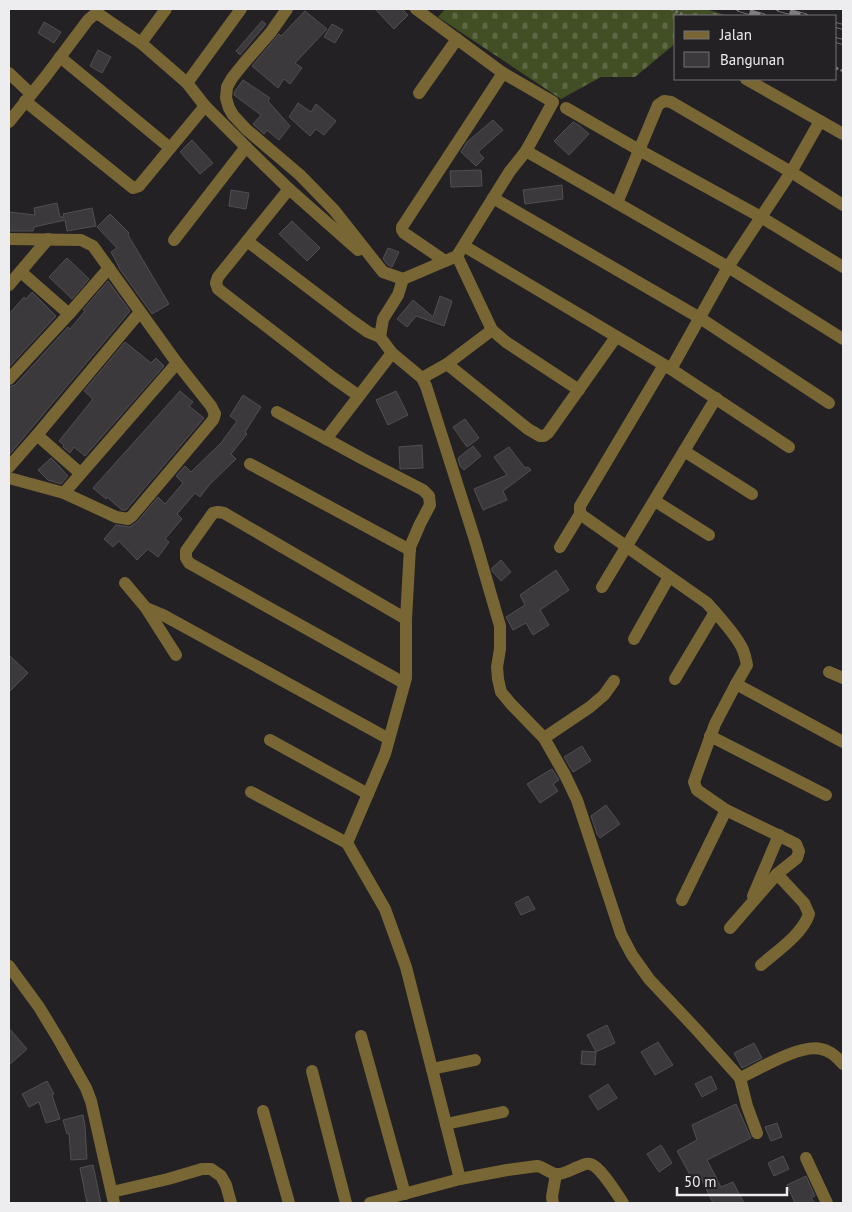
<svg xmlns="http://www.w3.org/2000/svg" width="852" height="1212" font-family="'PT Sans',sans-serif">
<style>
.cemetery{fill:url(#cemetery-stones)}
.building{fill:#3b393c;stroke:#514f52}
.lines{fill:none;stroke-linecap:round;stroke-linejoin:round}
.path{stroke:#7a787b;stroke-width:2.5;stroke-dasharray:2.5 2.5;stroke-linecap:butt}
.minor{stroke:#786734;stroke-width:12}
.rail-casing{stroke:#7f7d80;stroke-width:5.5}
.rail{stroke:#232124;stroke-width:4;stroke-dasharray:11;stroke-linecap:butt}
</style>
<defs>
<pattern id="cemetery-stones" width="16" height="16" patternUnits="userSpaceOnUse" patternTransform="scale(1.25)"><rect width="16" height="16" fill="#424e24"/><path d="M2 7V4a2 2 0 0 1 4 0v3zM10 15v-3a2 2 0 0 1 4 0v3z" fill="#5e6844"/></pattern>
</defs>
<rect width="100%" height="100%" fill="#232124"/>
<!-- cemetery -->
<path class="cemetery" d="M445 9H706L728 16H676V43L635 77H601L561 99 438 17Z"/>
<!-- building -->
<g class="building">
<path d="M375 9H402L408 15 394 29Z"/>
<path d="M305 11 327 29 295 63 302 68 290 84 284 79 278 88 252 66 279 34 281 36Z"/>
<path d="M262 21 266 24 240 55 236 51Z"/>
<path d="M44 22 61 32 54 43 38 33Z"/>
<path d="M332 24 343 30 335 43 324 37Z"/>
<path d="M98 50 111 57 102 73 90 66Z"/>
<path d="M243 80 270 98 268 101 290 126 279 140 267 130 264 134 253 124 261 115 234 95 235 91Z"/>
<path d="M298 103 311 112 316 104 336 121 324 135 316 129 310 136 289 117Z"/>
<path d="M493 120 503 130 478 152 484 158 476 166 461 152 467 142Z"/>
<path d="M573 122 580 126 589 134 569 155 554 141Z"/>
<path d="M192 140 213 163 200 174 180 152Z"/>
<path d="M481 170 482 186 451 187 450 171Z"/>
<path d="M562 185 563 199 525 204 523 190Z"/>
<path d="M231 190 249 193 246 209 229 206Z"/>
<path d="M57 203 60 217H64L63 214 92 208 96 226 67 231 65 220 34 227 33 231H9V212L35 215 34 208Z"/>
<path d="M110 214 129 233 128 235 169 304 152 314 119 268V267L111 252 117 248 97 227Z"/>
<path d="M292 221 320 248 307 261 279 234Z"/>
<path d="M388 248 399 252 392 267 388 265 383 259Z"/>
<path d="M67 258 89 279 72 299 49 277Z"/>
<path d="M108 281 130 311 9 455V387L15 385 68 327 70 329 85 311 83 310Z"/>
<path d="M32 292 56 316 9 367V314L24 297 26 299Z"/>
<path d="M440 296 452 301 444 326 416 316 407 327 397 319 413 300 433 317Z"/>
<path d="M125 342 151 363 156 358 164 366 85 456 74 447 70 453 63 447 64 445 59 441 93 399 84 391Z"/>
<path d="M180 391 193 402 189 406 204 418 126 510H122L107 497 106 499 93 488Z"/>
<path d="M396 391 408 415 388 425 376 400Z"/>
<path d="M243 395 261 407 245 432 247 434 231 454 236 459 210 484 200 497 195 493 177 514 182 519 165 539 169 542 158 557 148 549 137 560 119 541 113 547 104 539 116 525 130 527 137 522 158 497 165 504 183 483 176 476 185 466 191 472 221 443 237 421 230 416Z"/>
<path d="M465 419 479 438 467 447 453 427Z"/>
<path d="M422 445 423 468 400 469 399 447Z"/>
<path d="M473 446 481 456 464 470 460 466 458 458Z"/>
<path d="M509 447 525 468 528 467 531 470 503 491 507 500 483 510 474 489 507 475 494 457Z"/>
<path d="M51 458 59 466 68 476 61 484 48 480 38 470Z"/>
<path d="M501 560 511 572 501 581 492 571V568Z"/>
<path d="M556 570 569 590 540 610 549 625 533 635 526 623 513 630 506 617 525 605 520 595Z"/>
<path d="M9 655 28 673 9 692Z"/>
<path d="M582 746 591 761 573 772 564 757Z"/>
<path d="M552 769 559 780 553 784 558 791 540 803 527 784Z"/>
<path d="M606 805 620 824 600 838 597 834 591 816Z"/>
<path d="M528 896 535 909 521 915 515 903Z"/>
<path d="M607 1025 615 1043 596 1052 587 1035Z"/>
<path d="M9 1028 27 1049 9 1065Z"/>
<path d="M658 1042 673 1065 655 1075 641 1052Z"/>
<path d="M754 1043 762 1058 742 1068 734 1053Z"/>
<path d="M582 1051 596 1052 595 1065 581 1064Z"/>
<path d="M711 1076 717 1089 702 1097 695 1084Z"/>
<path d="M47 1081 54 1094 52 1095 60 1119 46 1123 39 1102 29 1107 22 1094Z"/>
<path d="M608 1084 617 1098 598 1110 589 1096Z"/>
<path d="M736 1104 751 1138 707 1160 721 1187 733 1182 744 1203H713L701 1178 694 1182 677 1151 697 1140 692 1125Z"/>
<path d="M83 1115 85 1126 87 1159 71 1160 69 1133 67 1134 63 1120Z"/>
<path d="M777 1123 782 1137 771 1141 765 1127Z"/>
<path d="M661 1145 672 1163 659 1172 647 1154Z"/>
<path d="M783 1156 789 1169 774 1176 768 1163Z"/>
<path d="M93 1165 101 1203H87L80 1168Z"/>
<path d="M806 1176 815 1196 811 1198 815 1203H795L787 1185Z"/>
</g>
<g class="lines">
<!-- path -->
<g class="path">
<path d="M671 9 686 16"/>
<path d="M836 68 843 71"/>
</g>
<!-- minor -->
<g class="minor">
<path d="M287 9 271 32 244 63 232 78 227 87 226 98 229 108 233 115 246 129 300 175 334 210 383 272 403 279 398 295 383 319 380 337 392 353 422 378 426 386 475 540 500 626V649L497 667 498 679 501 692 511 704 544 738 565 775 577 800 621 934 632 955 649 979 696 1029 740 1078 747 1106 757 1133"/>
<path d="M95 14 100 15 116 26 141 43 187 83 205 106 246 147 289 189 358 250"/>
<path d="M141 43 166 9"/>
<path d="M60 57 170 148"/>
<path d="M9 73 31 94"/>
<path d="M746 79 843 134"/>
<path d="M187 83 241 9"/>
<path d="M419 93 457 39"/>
<path d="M25 101 133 188 139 186 205 106"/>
<path d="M566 108 639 150 761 217 843 267"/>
<path d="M9 122 46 76 88 20 95 14 98 9"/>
<path d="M526 151 617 203 658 105 664 101 671 102 791 172 843 205"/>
<path d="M289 189 218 277 216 283 218 289 332 377 359 396 392 353"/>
<path d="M493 198 700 318 829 403"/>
<path d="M617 203 728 267 843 339"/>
<path d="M9 239 81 240 93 246 177 363 211 406 215 414 213 420 132 516 128 519 116 517 64 493 9 478"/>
<path d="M174 240 246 147"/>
<path d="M247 241 351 320 368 332 380 337"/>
<path d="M464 246 671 369 789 447"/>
<path d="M457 256 492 330 506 342 579 390"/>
<path d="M445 261 404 233 402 230V227L503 73"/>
<path d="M21 272 69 314"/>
<path d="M403 279 457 256 510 171 526 151 553 102 503 73 416 9"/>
<path d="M9 285 48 239"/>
<path d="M447 364 528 429 540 436H544L548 433 616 337"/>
<path d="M664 365 580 506V514L707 603C718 616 736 634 743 650 745 655 746 660 747 665L736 684 715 724 694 782 697 790 726 810 796 844 799 851 797 858 777 874 730 928"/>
<path d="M671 369 728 267 791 172 820 121"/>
<path d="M422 378 447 364 492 330"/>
<path d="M9 379 69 314 109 268"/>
<path d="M37 435 80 473"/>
<path d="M326 439 359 396"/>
<path d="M684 451 752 494"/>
<path d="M250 464 410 550"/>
<path d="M9 467 37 435 140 312"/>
<path d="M64 493 177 363"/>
<path d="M655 501 709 535"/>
<path d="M560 547 580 514"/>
<path d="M125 583 146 608"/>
<path d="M602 587 716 398"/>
<path d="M634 639 669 577"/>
<path d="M176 655 146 608 163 615 389 739"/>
<path d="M829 672 843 678"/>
<path d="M675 679 715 612"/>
<path d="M404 683 189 563 186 558V551L213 513 218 512 224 513 406 619"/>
<path d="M736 684 843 742"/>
<path d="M710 736 826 795"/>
<path d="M544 738 590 707 604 695 614 681"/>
<path d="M270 740 368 794"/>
<path d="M251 792 347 843 385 754 406 678V619L410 547 420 524 430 505 429 496 423 490 363 459 277 412"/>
<path d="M347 843 385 909 406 967 460 1179"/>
<path d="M753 896 779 835"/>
<path d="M682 900 726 810"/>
<path d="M761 965C777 951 802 935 809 914L804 903 777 874"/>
<path d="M9 966 39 1007 59 1040 86 1088 91 1101 114 1203"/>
<path d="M361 1036 405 1194"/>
<path d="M432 1069 475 1060"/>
<path d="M312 1071 346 1203"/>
<path d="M740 1078C759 1069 800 1044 821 1049 829 1050 837 1057 843 1064"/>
<path d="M263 1111 289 1203"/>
<path d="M446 1124 503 1112"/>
<path d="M806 1158 827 1203"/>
<path d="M112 1192 168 1179 202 1169H211L221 1176 226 1185 231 1203"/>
<path d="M370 1203 460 1179 507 1170 537 1166C544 1167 549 1173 556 1174 563 1175 572 1169 578 1167 582 1165 586 1163 590 1164 600 1166 617 1194 623 1203"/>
<path d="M553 1203 552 1197 556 1174"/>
</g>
<defs>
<g id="rail">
<path d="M739 9 763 16"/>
<path d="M779 9 805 16"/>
<path d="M836 25 843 27"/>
<path d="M836 40 843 42"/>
</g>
</defs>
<!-- rail casing -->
<use href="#rail" class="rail-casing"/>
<!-- rail -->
<use href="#rail" class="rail"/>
</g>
<!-- border -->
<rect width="852" height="1212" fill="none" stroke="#edecee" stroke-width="20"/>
<!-- legend -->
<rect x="674" y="15" width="162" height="65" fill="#232124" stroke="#747275"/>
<rect x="684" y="31" width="25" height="8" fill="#786734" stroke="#747275"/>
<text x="720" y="40" font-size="15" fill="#edecee">Jalan</text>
<rect x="684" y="52" width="25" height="15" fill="#3b393c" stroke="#747275"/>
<text x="720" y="65" font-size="15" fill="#edecee">Bangunan</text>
<!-- scale -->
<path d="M677 1187v8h110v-8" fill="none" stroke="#edecee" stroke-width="2.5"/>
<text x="684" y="1187" font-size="15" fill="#edecee" stroke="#232124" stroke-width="4" paint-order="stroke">50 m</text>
</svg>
